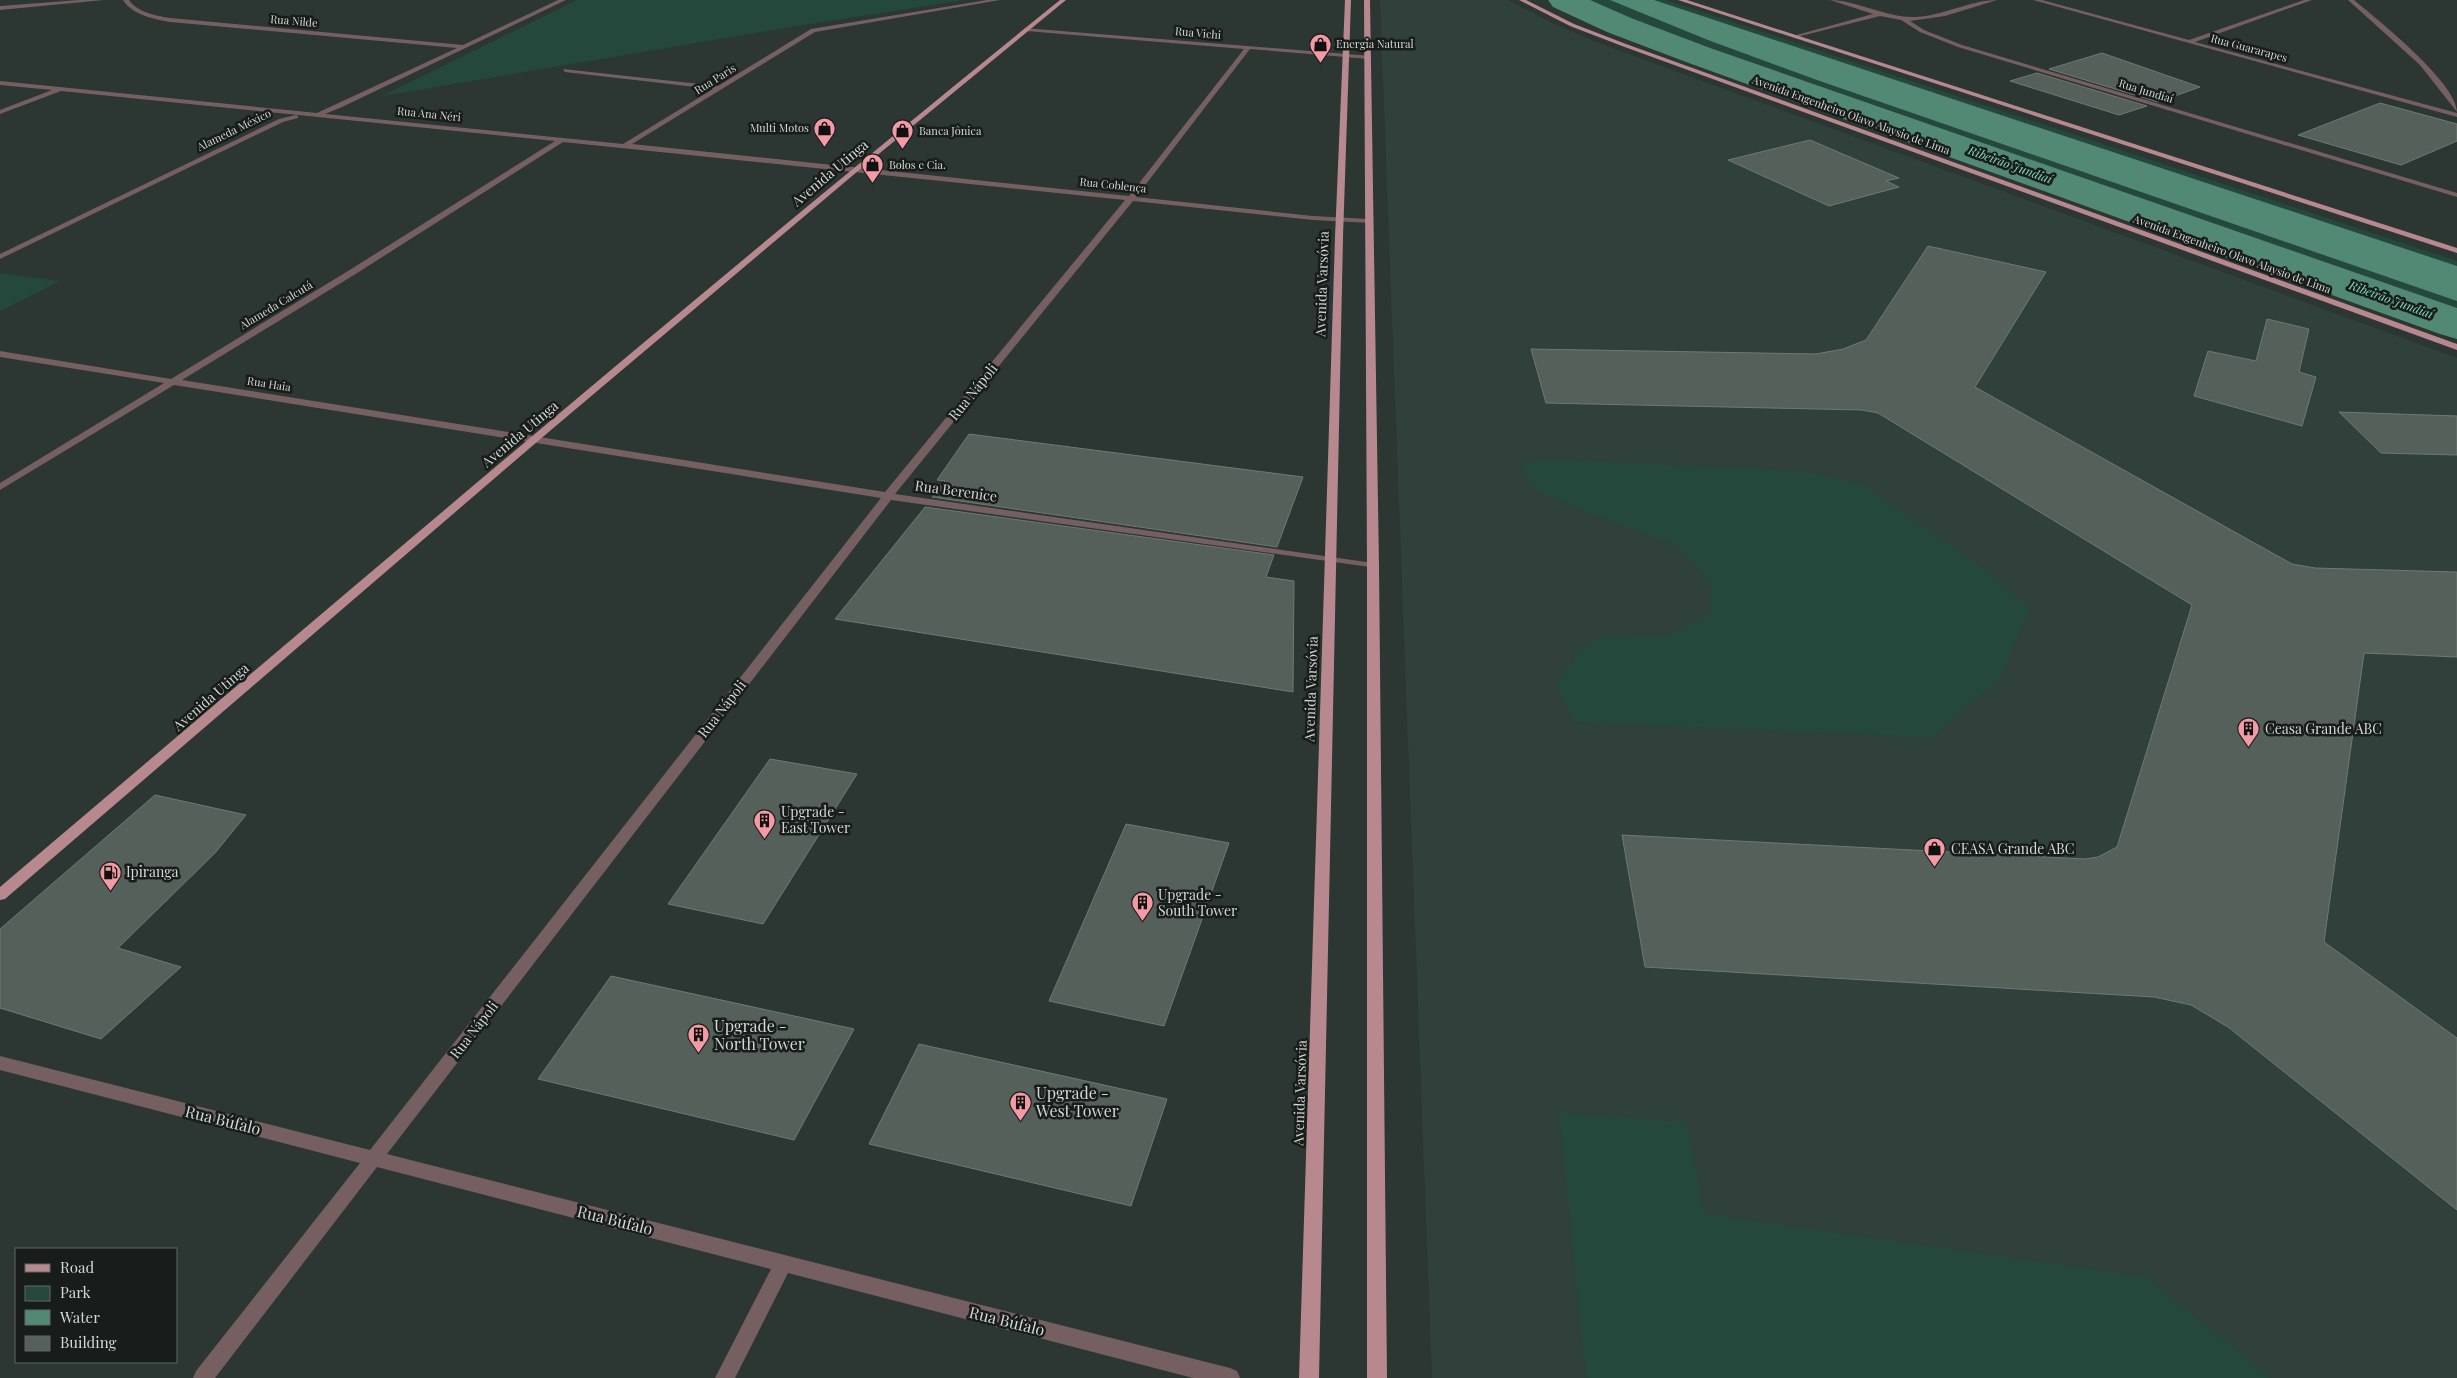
<svg xmlns="http://www.w3.org/2000/svg" width="2457" height="1378" font-family="'Playfair Display',serif">
<style>
.built{fill:#2f413a}
.green{fill:#24493c}
.water{fill:#528975}
.lines{fill:none;stroke-linecap:round;stroke-linejoin:round}
.river{fill:#528975;fill-rule:evenodd}
.building{fill:#55605b;stroke:#6e7975}
.minor{fill:#765f61;fill-rule:evenodd}
.major{fill:#b7898e;fill-rule:evenodd}
.labels{text-anchor:middle;stroke-width:5;stroke-linejoin:round;paint-order:stroke}
.far-street-label{font-size:11px;fill:#d2d8d5;stroke:#181c1a}
.far-poi-label{font-size:11px;fill:#d2d8d5;stroke:#181c1a;text-anchor:start}
.far-water-label{font-size:12px;font-style:italic;fill:#85dcbd;stroke:#181c1a}
.street-label{font-size:14px;fill:#d2d8d5;stroke:#181c1a}
.poi-label{font-size:14px;fill:#d2d8d5;stroke:#181c1a;text-anchor:start}
.near-poi-label{font-size:16px;fill:#d2d8d5;stroke:#181c1a;text-anchor:start}
.near-street-label{font-size:16px;fill:#d2d8d5;stroke:#181c1a}
</style>
<rect width="100%" height="100%" fill="#2c3632"/>
<!-- built -->
<path class="built" d="M1380 0H1508L1552 23 1599 43 2457 358V1378H1432Z"/>
<!-- green -->
<g class="green">
<path d="M577 0H965L785 28 382 96Z"/>
<path d="M1572 0H1666L2457 261V317L1663 37Z"/>
<path d="M0 273 60 281 0 311Z"/>
<path d="M1540 459 1801 471 1862 484 1986 570 2030 609 2000 678 1933 737 1575 722 1556 686 1579 651 1601 637 1669 636 1711 613 1712 585 1678 546 1571 506 1537 490 1521 466Z"/>
<path d="M1559 1113 1686 1122 1705 1214 2145 1277 2271 1378H1586Z"/>
</g>
<!-- water -->
<path class="water" d="M1610 0H1654L2457 266V301L1817 80 1708 40Z"/>
<g class="lines">
<!-- river -->
<path class="river" d="M1548 0H1590L1631 18 1710 48 2457 308V339L2440 334 1686 62 1607 32 1553 7Z"/>
</g>
<!-- building -->
<g class="building">
<path d="M2102 53 2200 87 2158 102 2049 69Z"/>
<path d="M2037 73 2147 106 2119 115 2010 81Z"/>
<path d="M2380 103 2457 124V141L2401 165 2298 135Z"/>
<path d="M1810 140 1899 178 1886 181 1899 187 1829 206 1728 160Z"/>
<path d="M1928 246 2046 272 1975 387 2292 564 2315 568 2457 572V657L2364 653 2324 942 2457 1038V1210L2228 1027 2191 1005 2154 997 1645 967 1622 835 2085 859 2098 857 2117 847 2192 605 1878 413 1862 410 1546 403 1531 349 1816 354 1843 349 1866 340Z"/>
<path d="M2267 319 2309 329 2299 372 2316 377 2302 426 2194 396 2208 351 2256 361Z"/>
<path d="M2339 412 2457 416V455L2381 453Z"/>
<path d="M969 434 1303 477 1277 547 932 497 945 481 937 480Z"/>
<path d="M925 507 1274 555 1266 577 1294 581 1293 692 835 619Z"/>
<path d="M770 759 857 774 763 924 668 904Z"/>
<path d="M155 795 246 815 215 853 118 948 181 967 101 1039 0 1008V929Z"/>
<path d="M1126 824 1229 843 1164 1026 1049 1001Z"/>
<path d="M611 976 854 1029 794 1140 538 1079Z"/>
<path d="M919 1044 1167 1099 1131 1206 869 1144Z"/>
</g>
<g class="lines">
<!-- minor -->
<g class="minor">
<path d="M79 0H104L0 10V6Z"/>
<path d="M123 0H129C137 12 156 16 170 18L463 45 558 0H566L342 107 325 114 623 144 713 89 565 72 563 69 718 86 811 29 987 0H1000L815 32 632 144 1129 196 1244 49 1026 31 1024 28 1371 56 1369 59 1250 49 1136 197 1313 216 1368 219H1371V223L1313 220 1133 201 895 494 1373 563 1377 564 1379 566 1377 568 891 500 387 1154 1230 1368 1237 1371 1240 1378H1193L788 1273 735 1378H715L771 1269 377 1167 215 1378H193L196 1371 360 1163 0 1070V1056L370 1150 881 498 174 385 0 490V483L164 383 0 357V351L171 379 348 271 555 141 61 91 0 114V110L52 90 0 85V81L317 113 457 48 170 22C154 19 132 15 123 0ZM563 142 1125 200 885 492 182 380 354 275Z"/>
<path d="M1830 0C1856 0 1884 17 1913 17 1942 17 1969 0 1997 0L1945 16 1910 21 1924 30 1962 45 2457 193V197L1958 47 1920 32 1901 20 1880 16 1793 38V36L1873 14Z"/>
<path d="M2033 0H2042L2189 40 2304 0H2312L2195 42 2457 113V117Z"/>
<path d="M2348 0H2354C2378 20 2457 83 2457 112L2420 65Z"/>
<path d="M296 115 298 116V118L283 122 0 259V254L279 119Z"/>
</g>
<!-- major -->
<g class="major">
<path d="M1060 0H1066L858 171 538 441 5 899 0 900V887C351 589 701 290 1060 0Z"/>
<path d="M1345 0H1351L1343 237 1319 1378H1299L1335 237Z"/>
<path d="M1364 0H1370L1379 566 1387 1378H1367V566Z"/>
<path d="M1519 0H1526L1574 24 1626 44 2457 344V350L1622 46 1570 26Z"/>
<path d="M1678 0H1687L2457 248V253Z"/>
</g>
</g>
<!-- icons -->
<defs>
<symbol id="shop-pin" viewBox="-11 -11 22 30"><path d="M0 17L-7.5 6A9.5 9.5 0 1 1 7.5 6Z" fill="#f49aa5" stroke="#181c1a"/><path d="M-5-2.5h2.3a2.7 3.5 0 0 1 5.4 0H5L5.5 6h-11ZM-1.5-2.5h3a1.5 2.3 0 0 0-3 0Z" fill="#111"/></symbol>
<symbol id="building-pin" viewBox="-11 -11 22 30"><path d="M0 17L-7.5 6A9.5 9.5 0 1 1 7.5 6Z" fill="#f49aa5" stroke="#181c1a"/><path d="M-4-6H4V6H1V3H-1V6H-4ZM-2.5-4.3h1.7v1.8h-1.7ZM.8-4.3h1.7v1.8H.8ZM-2.5-1h1.7V.8h-1.7ZM.8-1h1.7V.8H.8Z" fill="#111"/></symbol>
<symbol id="fuel-pin" viewBox="-11 -11 22 30"><path d="M0 17L-7.5 6A9.5 9.5 0 1 1 7.5 6Z" fill="#f49aa5" stroke="#181c1a"/><path d="M-5.5-6h7V0h2V4h1.3V-2.5L3-4.5l.8-.8L6-3V5H2.5V1h-1V6h-7ZM-4.2-4.7v3.2H.2V-4.7Z" fill="#111"/></symbol>
</defs>
<g fill-rule="evenodd">
<use href="#shop-pin" x="1308" y="32" width="25" height="34"/>
<use href="#shop-pin" x="812" y="116" width="25" height="34"/>
<use href="#shop-pin" x="890" y="118" width="25" height="34"/>
<use href="#shop-pin" x="860" y="152" width="25" height="34"/>
<use href="#building-pin" x="2236" y="716" width="25" height="34"/>
<use href="#building-pin" x="752" y="808" width="25" height="34"/>
<use href="#shop-pin" x="1922" y="836" width="25" height="34"/>
<use href="#fuel-pin" x="98" y="860" width="25" height="34"/>
<use href="#building-pin" x="1130" y="890" width="25" height="34"/>
<use href="#building-pin" x="686" y="1022" width="25" height="34"/>
<use href="#building-pin" x="1008" y="1090" width="25" height="34"/>
</g>
<g class="labels">
<!-- far-street labels -->
<g class="far-street-label">
<text transform="translate(294 21) rotate(5)" y="4">Rua Nilde</text>
<text transform="translate(1198 33) rotate(5)" y="4">Rua Vichi</text>
<text transform="translate(2249 48) rotate(15)" y="4">Rua Guararapes</text>
<text transform="translate(715 79) rotate(-32)" y="4">Rua Paris</text>
<text transform="translate(2146 91) rotate(17)" y="4">Rua Jundiaí</text>
<text transform="translate(429 114) rotate(6)" y="4">Rua Ana Néri</text>
<text transform="translate(1851 115) rotate(20)" y="4">Avenida Engenheiro Olavo Alaysio de Lima</text>
<text transform="translate(234 130) rotate(-26)" y="4">Alameda México</text>
<text transform="translate(1113 185) rotate(6)" y="4">Rua Coblença</text>
<text transform="translate(2232 254) rotate(20)" y="4">Avenida Engenheiro Olavo Alaysio de Lima</text>
<text transform="translate(276 305) rotate(-31)" y="4">Alameda Calcutá</text>
<text transform="translate(269 384) rotate(9)" y="4">Rua Haia</text>
</g>
<!-- far-poi labels -->
<g class="far-poi-label">
<text x="1336" y="48">Energia Natural</text>
<text x="809" y="132" text-anchor="end">Multi Motos</text>
<text x="919" y="135">Banca Jônica</text>
<text x="889" y="169">Bolos e Cia.</text>
</g>
<!-- far-water labels -->
<g class="far-water-label">
<text transform="translate(2010 165) rotate(20)" y="4">Ribeirão Jundiaí</text>
<text transform="translate(2391 300) rotate(20)" y="4">Ribeirão Jundiaí</text>
</g>
<!-- street labels -->
<g class="street-label">
<text transform="translate(830 173) rotate(-40)" y="5">Avenida Utinga</text>
<text transform="translate(1322 284) rotate(-88)" y="5">Avenida Varsóvia</text>
<text transform="translate(973 392) rotate(-51)" y="5">Rua Nápoli</text>
<text transform="translate(520 434) rotate(-40)" y="5">Avenida Utinga</text>
<text transform="translate(956 491) rotate(8)" y="5">Rua Berenice</text>
<text transform="translate(1311 689) rotate(-88)" y="5">Avenida Varsóvia</text>
<text transform="translate(211 697) rotate(-41)" y="5">Avenida Utinga</text>
<text transform="translate(722 709) rotate(-52)" y="5">Rua Nápoli</text>
<text transform="translate(474 1030) rotate(-52)" y="5">Rua Nápoli</text>
<text transform="translate(1300 1093) rotate(-88)" y="5">Avenida Varsóvia</text>
</g>
<!-- poi labels -->
<g class="poi-label">
<text x="2265" y="734">Ceasa Grande ABC</text>
<text x="781" y="817">Upgrade -<tspan x="781" dy="16">East Tower</tspan></text>
<text x="1951" y="854">CEASA Grande ABC</text>
<text x="126" y="877">Ipiranga</text>
<text x="1158" y="900">Upgrade -<tspan x="1158" dy="16">South Tower</tspan></text>
</g>
<!-- near-poi labels -->
<g class="near-poi-label">
<text x="714" y="1032">Upgrade -<tspan x="714" dy="18">North Tower</tspan></text>
<text x="1036" y="1099">Upgrade -<tspan x="1036" dy="18">West Tower</tspan></text>
</g>
<!-- near-street labels -->
<g class="near-street-label">
<text transform="translate(223 1120) rotate(14)" y="6">Rua Búfalo</text>
<text transform="translate(615 1220) rotate(14)" y="6">Rua Búfalo</text>
<text transform="translate(1007 1321) rotate(14)" y="6">Rua Búfalo</text>
</g>
</g>
<!-- legend -->
<rect x="15" y="1248" width="162" height="115" fill="#181c1a" stroke="#626765"/>
<rect x="25" y="1264" width="25" height="8" fill="#b7898e" stroke="#626765"/>
<text x="60" y="1273" font-size="15" fill="#d2d8d5">Road</text>
<rect x="25" y="1286" width="25" height="15" fill="#24493c" stroke="#626765"/>
<text x="60" y="1298" font-size="15" fill="#d2d8d5">Park</text>
<rect x="25" y="1310" width="25" height="15" fill="#528975" stroke="#626765"/>
<text x="60" y="1323" font-size="15" fill="#d2d8d5">Water</text>
<rect x="25" y="1336" width="25" height="15" fill="#55605b" stroke="#626765"/>
<text x="60" y="1348" font-size="15" fill="#d2d8d5">Building</text>
</svg>
